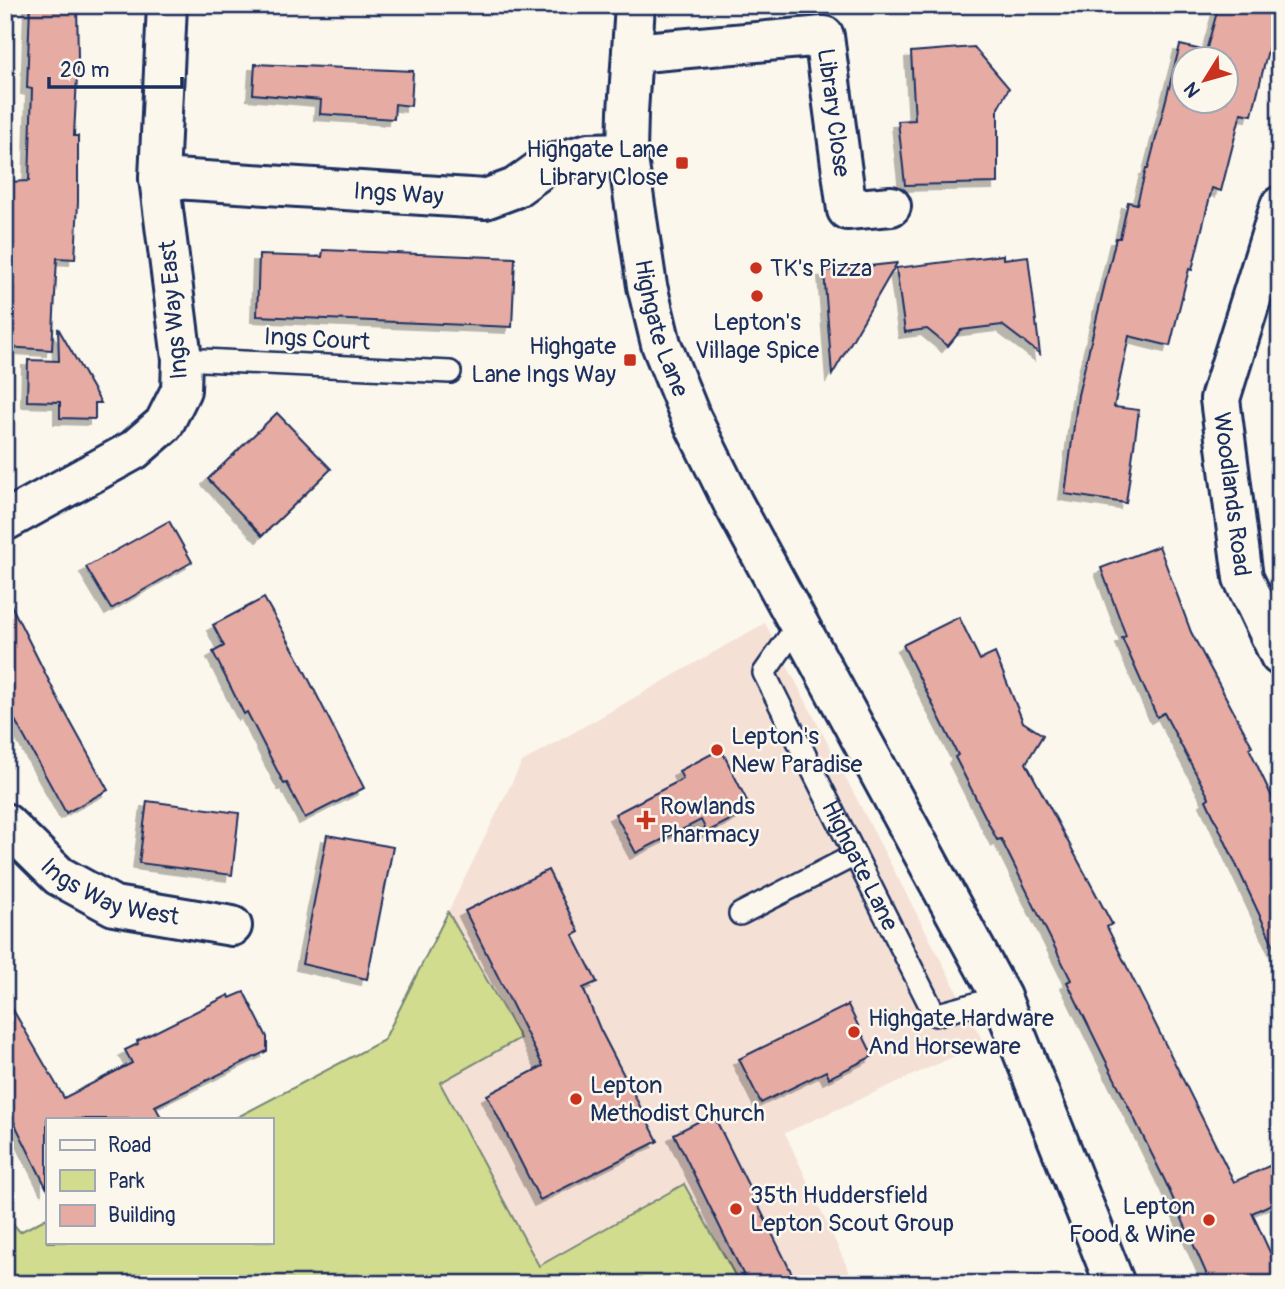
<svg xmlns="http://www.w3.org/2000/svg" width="1285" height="1289" font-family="Pangolin,sans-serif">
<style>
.built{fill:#f5e0d6}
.green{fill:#d1dc8f;stroke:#768676;stroke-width:2}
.building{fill:#e6aca4;stroke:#1b2f5e;stroke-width:2;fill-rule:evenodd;filter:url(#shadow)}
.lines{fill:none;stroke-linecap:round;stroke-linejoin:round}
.service-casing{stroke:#1b2f5e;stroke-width:26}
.minor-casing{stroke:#1b2f5e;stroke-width:44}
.tertiary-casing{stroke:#1b2f5e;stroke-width:44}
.service{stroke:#fbf7ec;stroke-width:21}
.minor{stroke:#fbf7ec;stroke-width:38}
.tertiary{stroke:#fbf7ec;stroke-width:38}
.poi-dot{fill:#c8321e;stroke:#fbf7ec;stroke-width:2.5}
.labels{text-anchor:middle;stroke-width:5;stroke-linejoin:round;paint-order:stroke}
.street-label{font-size:24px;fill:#1b2f5e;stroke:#fbf7ec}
.poi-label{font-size:24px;fill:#1b2f5e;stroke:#fbf7ec;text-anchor:start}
</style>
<defs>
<filter id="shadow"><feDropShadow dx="-6" dy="6" stdDeviation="0" flood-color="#0004"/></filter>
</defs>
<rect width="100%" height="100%" fill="#fbf7ec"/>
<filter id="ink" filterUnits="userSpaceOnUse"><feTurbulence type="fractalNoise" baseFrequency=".0143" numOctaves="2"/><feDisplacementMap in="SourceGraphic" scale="14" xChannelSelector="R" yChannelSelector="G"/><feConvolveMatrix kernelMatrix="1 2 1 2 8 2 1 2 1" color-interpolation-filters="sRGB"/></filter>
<g filter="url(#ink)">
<!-- built -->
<path class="built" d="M765 623 984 1043 785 1133 855 1284H740L683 1185 539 1266 440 1082 519 1038 448 912 522 762Z"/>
<!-- green -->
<path class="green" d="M448 912 520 1038 440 1083 539 1266 684 1184 740 1284H5V1214L20 1232 47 1218V1242H271V1119H234L384 1040Z"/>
<!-- building -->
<g class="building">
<path d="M30 5H77L78 57 74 136H78V202L75 259 57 258 52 350 5 347V182L29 181 32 89 27 88Z"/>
<path d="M1219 5H1279L1252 115 1241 113 1221 191 1212 188 1192 270 1189 269 1170 346 1129 336 1114 407 1139 410 1126 503 1065 494 1078 395 1116 238H1120L1128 202 1137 204 1146 169H1148L1180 45 1206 51ZM1184 60H1226V102H1184Z"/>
<path d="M974 47 1009 88 998 108V183L905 185 898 121 915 120 911 52Z"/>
<path d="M255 64 413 71 411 106 395 104 394 119 320 114 321 100 253 94Z"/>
<path d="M323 250 515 258 512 327 257 316 259 255 322 257Z"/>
<path d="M1003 255V259L1028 256 1040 354 1002 325 961 330 948 346 927 329 905 332 896 268Z"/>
<path d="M897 263 832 375 824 271Z"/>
<path d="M58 328 101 403H95V419L60 418V402L27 401 28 360 59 361Z"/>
<path d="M277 413 331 469 262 536 208 479Z"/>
<path d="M169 521 192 562 111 609 86 567Z"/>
<path d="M1159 546 1191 632 1252 746 1249 748 1280 814V959L1206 800 1209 798 1164 713 1157 717 1122 638 1126 636 1101 568Z"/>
<path d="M5 593 60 703 108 790 66 813 5 702Z"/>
<path d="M264 598 297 656 364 788 305 818 287 783 284 784 247 712 244 714 213 652 224 646 213 625Z"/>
<path d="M959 617 980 660 995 653 1023 722 1043 735 1026 763 1112 924 1107 927 1234 1182 1280 1161V1200L1252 1213 1280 1274V1284H1211L1166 1183 1067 982 1071 980 1001 839 997 840 955 757 958 755 903 645Z"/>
<path d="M721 749 751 809 707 832 701 820 636 853 615 814 683 779 679 771Z"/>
<path d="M147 801 239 813 232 875 139 863Z"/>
<path d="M327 835 393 847 367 979 302 964Z"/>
<path d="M548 870 579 932 573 935 597 982 583 988 600 1029 658 1141 540 1200 487 1095 543 1066 465 911Z"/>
<path d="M244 992 267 1037V1051L155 1106 162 1119H47V1189L5 1104V996L64 1098 132 1063 125 1050 138 1044 137 1041 229 995 230 998Z"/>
<path d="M848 1005 873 1056 829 1078 826 1071 761 1103 739 1059Z"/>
<path d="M713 1114 797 1284H748L674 1134Z"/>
</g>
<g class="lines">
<defs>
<g id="service">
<path d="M182 359 450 372"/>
<path id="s1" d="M799 623 764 673 935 1015 1001 997"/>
<path d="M740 914 855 855"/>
</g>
<g id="minor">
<path id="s2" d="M632 53 824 36 847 210 891 206"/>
<path id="s3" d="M159 178 485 199 515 188 547 165 589 153 627 152"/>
<path id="s4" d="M1280 206 1220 399 1243 578 1280 656"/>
<path d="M5 521 134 450 164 424 181 390 182 359 159 178 167 5"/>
<path id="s5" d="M5 823 59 876 114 906 232 926"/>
</g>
<g id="tertiary">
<path id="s6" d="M635 5 628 112 627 152 647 286 661 344 691 418 733 503 1001 997 1115 1284"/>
</g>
</defs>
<!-- service casing -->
<use href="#service" class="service-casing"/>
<!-- minor casing -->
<use href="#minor" class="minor-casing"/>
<!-- tertiary casing -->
<use href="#tertiary" class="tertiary-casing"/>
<!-- service -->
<use href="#service" class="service"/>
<!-- minor -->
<use href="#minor" class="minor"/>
<!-- tertiary -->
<use href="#tertiary" class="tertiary"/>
</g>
</g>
<!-- markers -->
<g class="poi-dot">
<rect x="675" y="156" width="14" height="14" rx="3.5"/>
<circle cx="756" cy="268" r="7"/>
<circle cx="757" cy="296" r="7"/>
<rect x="623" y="353" width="14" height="14" rx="3.5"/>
<circle cx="717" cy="750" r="7"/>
<path d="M642.5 809.5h7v7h7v7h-7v7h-7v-7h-7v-7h7z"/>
<circle cx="854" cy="1032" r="7"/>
<circle cx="576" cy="1099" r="7"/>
<circle cx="736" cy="1209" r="7"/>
<circle cx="1209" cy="1220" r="7"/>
</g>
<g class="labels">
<!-- street labels -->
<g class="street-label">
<text dy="8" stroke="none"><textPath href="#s2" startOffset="270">Library Close</textPath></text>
<text dy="8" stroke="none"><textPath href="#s3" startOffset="240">Ings Way</textPath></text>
<text transform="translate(173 310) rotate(-95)" y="8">Ings Way East</text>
<text dy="8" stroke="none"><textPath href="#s6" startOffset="327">Highgate Lane</textPath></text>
<text transform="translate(317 339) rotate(3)" y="8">Ings Court</text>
<text dy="8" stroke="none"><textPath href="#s4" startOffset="298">Woodlands Road</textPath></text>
<text dy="8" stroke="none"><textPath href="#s1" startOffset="276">Highgate Lane</textPath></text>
<text dy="8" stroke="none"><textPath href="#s5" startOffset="130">Ings Way West</textPath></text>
</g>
<!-- poi labels -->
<g class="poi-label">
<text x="668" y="157" text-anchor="end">Highgate Lane<tspan x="668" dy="28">Library Close</tspan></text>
<text x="770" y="276">TK's Pizza</text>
<text x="757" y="330" text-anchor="middle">Lepton's<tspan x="757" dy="28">Village Spice</tspan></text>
<text x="616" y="354" text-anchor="end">Highgate<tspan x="616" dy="28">Lane Ings Way</tspan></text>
<text x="731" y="744">Lepton's<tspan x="731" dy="28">New Paradise</tspan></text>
<text x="660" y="814">Rowlands<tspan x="660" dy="28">Pharmacy</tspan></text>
<text x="868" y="1026">Highgate Hardware<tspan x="868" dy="28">And Horseware</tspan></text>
<text x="590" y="1093">Lepton<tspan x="590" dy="28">Methodist Church</tspan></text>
<text x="750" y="1203">35th Huddersfield<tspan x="750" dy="28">Lepton Scout Group</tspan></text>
<text x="1195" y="1214" text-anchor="end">Lepton<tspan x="1195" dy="28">Food &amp; Wine</tspan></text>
</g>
</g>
<!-- margin -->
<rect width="1285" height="1289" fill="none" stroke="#fbf7ec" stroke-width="28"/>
<rect x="14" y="14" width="1257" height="1261" fill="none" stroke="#1b2f5e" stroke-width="2.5" filter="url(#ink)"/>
<!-- legend -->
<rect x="46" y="1118" width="228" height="126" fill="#fbf7ec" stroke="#a1a7b3" stroke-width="2"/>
<rect x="60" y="1140" width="35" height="10" fill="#fbf7ec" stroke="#a1a7b3" stroke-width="2"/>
<text x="108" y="1152" font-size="21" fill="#1b2f5e">Road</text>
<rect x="60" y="1170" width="35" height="21" fill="#d1dc8f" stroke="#a1a7b3" stroke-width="2"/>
<text x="108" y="1188" font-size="21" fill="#1b2f5e">Park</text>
<rect x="60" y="1205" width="35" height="21" fill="#e6aca4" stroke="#a1a7b3" stroke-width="2"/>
<text x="108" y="1222" font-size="21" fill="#1b2f5e">Building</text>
<!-- north arrow -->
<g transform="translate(1205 80) rotate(233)"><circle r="33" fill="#fbf7ec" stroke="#a1a7b3" stroke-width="2"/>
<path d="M0-5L12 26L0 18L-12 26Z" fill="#c8321e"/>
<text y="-10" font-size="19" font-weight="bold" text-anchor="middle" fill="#1b2f5e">N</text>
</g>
<!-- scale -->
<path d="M49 77v10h133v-10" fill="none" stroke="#1b2f5e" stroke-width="3.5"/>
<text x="60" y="77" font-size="21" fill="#1b2f5e" stroke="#fbf7ec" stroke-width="5" paint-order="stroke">20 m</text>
</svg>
